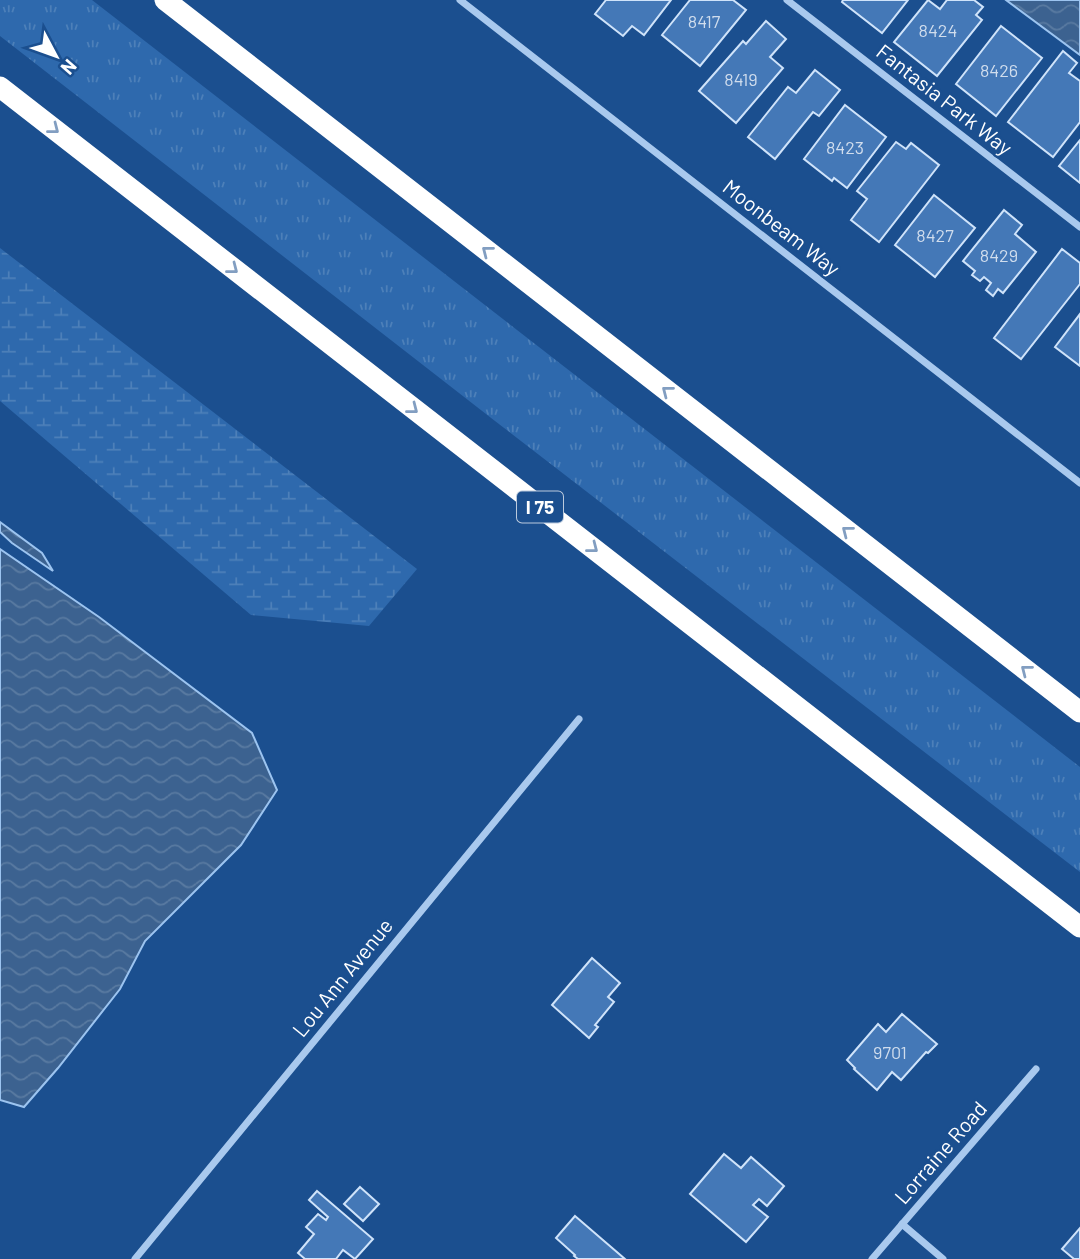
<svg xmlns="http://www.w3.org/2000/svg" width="1080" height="1259" font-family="Barlow,sans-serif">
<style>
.grass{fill:url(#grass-tufts)}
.wetland{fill:url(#wetland-marsh)}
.water{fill:url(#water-waves);stroke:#9cc4f0;stroke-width:2}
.building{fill:#4478b7;stroke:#cfe3fa;stroke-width:2}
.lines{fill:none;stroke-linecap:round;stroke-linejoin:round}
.minor{stroke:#a9c9ee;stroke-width:7}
.motorway{stroke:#fff;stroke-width:21}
.oneway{stroke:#829ec1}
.labels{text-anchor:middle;stroke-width:5;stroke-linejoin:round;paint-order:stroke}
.number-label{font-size:18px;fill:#d0dded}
.shield{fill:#1b4f8f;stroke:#bbcadd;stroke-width:2}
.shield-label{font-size:19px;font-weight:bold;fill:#fff}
.street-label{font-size:21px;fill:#fff;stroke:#1b4f8f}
</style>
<defs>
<pattern id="grass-tufts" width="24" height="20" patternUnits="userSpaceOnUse" patternTransform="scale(1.75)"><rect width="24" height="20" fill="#2e69ad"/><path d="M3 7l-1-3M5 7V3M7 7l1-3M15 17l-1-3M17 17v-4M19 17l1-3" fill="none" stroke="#4d80b9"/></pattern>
<pattern id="wetland-marsh" width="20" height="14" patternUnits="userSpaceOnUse" patternTransform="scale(1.75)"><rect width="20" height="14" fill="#2e69ad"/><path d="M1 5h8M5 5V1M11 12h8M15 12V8" fill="none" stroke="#4d80b9"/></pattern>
<pattern id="water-waves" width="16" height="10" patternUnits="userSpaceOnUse" patternTransform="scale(1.75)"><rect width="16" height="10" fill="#3c6290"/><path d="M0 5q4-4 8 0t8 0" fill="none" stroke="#597aa1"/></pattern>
</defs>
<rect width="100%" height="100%" fill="#1b4f8f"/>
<!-- grass -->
<path class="grass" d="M0 0H92L1080 767V872L495 421 0 36Z"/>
<!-- wetland -->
<path class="wetland" d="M0 248 417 569 369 626 251 615 0 401Z"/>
<!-- water -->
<g class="water">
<path d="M1006 0H1080V55Z"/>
<path d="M0 522 42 553 53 571 12 543 0 532Z"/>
<path d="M0 549 99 617 252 733 277 790 241 845 145 941 120 989 58 1068 24 1107 0 1100Z"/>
</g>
<!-- building -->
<g class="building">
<path d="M606 0H671L644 35 632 26 623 36 595 14Z"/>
<path d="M690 0H733L746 10 700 66 662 35Z"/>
<path d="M843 0H908L882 33 842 2Z"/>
<path d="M928 0 940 9 947 0H974L983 7 976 15 982 20 937 76 894 42Z"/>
<path d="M766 21 786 39 770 57 783 68 736 123 699 91 743 41 746 44Z"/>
<path d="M1001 26 1042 58 996 116 956 84Z"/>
<path d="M1063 51 1077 63 1069 73 1080 81V122L1053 157 1008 122Z"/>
<path d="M815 70 840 90 819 116 813 112 775 159 748 137 788 87 796 93Z"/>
<path d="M845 105 886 137 847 188 834 178 832 181 804 159Z"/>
<path d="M1080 140V183L1059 166Z"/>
<path d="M896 142 906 149 911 143 939 165 879 242 851 220 867 199 857 191Z"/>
<path d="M934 195 975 228 935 277 895 245Z"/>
<path d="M1004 210 1022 225 1015 234 1036 252 1003 293 998 289 993 296 986 290 991 283 984 277 980 281 972 275 975 271 963 261Z"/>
<path d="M1062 249 1080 263V284L1021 359 994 338Z"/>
<path d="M1080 314V366L1055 347Z"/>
<path d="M592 958 620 983 608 997 614 1002 595 1025 598 1027 589 1038 552 1005Z"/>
<path d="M902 1014 937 1044 928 1053 926 1052 901 1080 892 1072 877 1090 854 1069 855 1068 847 1060 878 1024 886 1032Z"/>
<path d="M724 1154 741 1168 751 1157 784 1186 767 1206 759 1199 753 1205 768 1217 746 1242 690 1194Z"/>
<path d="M360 1187 379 1204 363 1221 344 1204Z"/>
<path d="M317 1191 373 1239 355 1259 343 1250 336 1259H305L298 1253 314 1234 306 1227 318 1214 326 1220 328 1217 309 1200Z"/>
<path d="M575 1216 625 1259H578L574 1256 575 1255 556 1238Z"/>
<path d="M1080 1228V1259H1074L1062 1249Z"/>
</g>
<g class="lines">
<!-- minor -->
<g class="minor">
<path d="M460 0 1080 483"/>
<path d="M787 0 1080 227"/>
<path d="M902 1224 943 1259"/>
<path d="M135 1259 579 719"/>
<path d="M872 1259 1036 1069"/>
</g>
<!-- motorway -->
<g class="motorway">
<path d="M165 0 1080 712"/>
<path d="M0 87 1080 927"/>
</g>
</g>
<!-- one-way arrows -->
<defs><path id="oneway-chevron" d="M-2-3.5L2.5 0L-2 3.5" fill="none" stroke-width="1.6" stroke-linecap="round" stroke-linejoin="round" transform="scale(1.75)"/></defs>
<g class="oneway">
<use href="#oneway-chevron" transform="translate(54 129) rotate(38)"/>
<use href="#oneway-chevron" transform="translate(487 251) rotate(-142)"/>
<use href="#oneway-chevron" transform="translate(233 269) rotate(38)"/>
<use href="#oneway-chevron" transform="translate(667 391) rotate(-142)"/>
<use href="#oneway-chevron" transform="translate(413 409) rotate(38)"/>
<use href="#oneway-chevron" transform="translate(847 531) rotate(-142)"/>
<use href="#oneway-chevron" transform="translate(593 548) rotate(38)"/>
<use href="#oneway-chevron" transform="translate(1026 670) rotate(-142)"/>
</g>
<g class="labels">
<!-- number labels -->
<g class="number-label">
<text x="704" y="28">8417</text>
<text x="938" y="37">8424</text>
<text x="999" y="77">8426</text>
<text x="741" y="86">8419</text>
<text x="845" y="154">8423</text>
<text x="935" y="242">8427</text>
<text x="999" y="262">8429</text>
<text x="890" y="1059">9701</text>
</g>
<!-- shield labels -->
<rect class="shield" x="517" y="491.5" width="46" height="31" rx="5"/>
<g class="shield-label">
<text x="540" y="514">I 75</text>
</g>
<!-- street labels -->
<g class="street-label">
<text transform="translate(944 100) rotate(38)" y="7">Fantasia Park Way</text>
<text transform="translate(781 228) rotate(38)" y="7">Moonbeam Way</text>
<text transform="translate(343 978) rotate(-51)" y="7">Lou Ann Avenue</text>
<text transform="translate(941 1153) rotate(-49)" y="7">Lorraine Road</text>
</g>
</g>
<!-- north arrow -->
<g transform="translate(56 56) rotate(131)" stroke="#1b4f8f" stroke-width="5" paint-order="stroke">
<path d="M0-5L12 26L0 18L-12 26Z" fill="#ffffff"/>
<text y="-10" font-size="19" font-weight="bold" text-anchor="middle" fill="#ffffff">N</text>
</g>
</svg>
